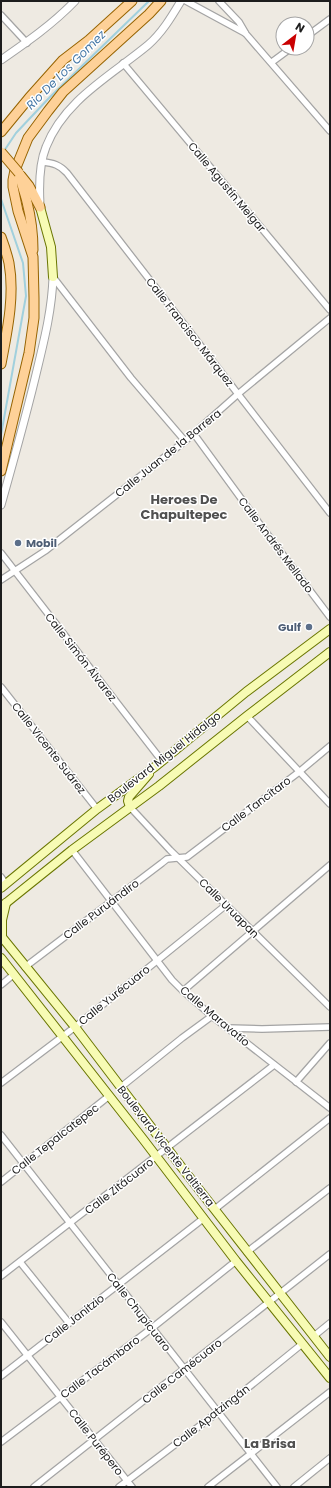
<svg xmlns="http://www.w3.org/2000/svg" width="331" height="1488" font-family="Poppins,sans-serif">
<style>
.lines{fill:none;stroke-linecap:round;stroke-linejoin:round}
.stream{stroke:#a1d0dd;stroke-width:2}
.minor-casing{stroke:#a4a4a4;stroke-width:8}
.tertiary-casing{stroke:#a4a4a4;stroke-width:9}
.secondary-casing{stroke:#6a7602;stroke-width:10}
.primary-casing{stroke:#966300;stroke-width:11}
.minor{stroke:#fff;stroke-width:5.5}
.tertiary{stroke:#fff;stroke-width:7}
.secondary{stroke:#f7fbb4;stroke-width:8}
.primary{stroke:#fed198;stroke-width:9}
.primary-bridge-casing{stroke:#966300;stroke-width:11;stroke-linecap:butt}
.primary-bridge{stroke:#fed198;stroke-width:9}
.service-dot{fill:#5c6f8a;stroke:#fff;stroke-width:1.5}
.labels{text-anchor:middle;stroke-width:3;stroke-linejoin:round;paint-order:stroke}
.street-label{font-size:11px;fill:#1d1d1d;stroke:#fff}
.service-label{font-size:11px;font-weight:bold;fill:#4e5e75;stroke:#fff;text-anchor:start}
.water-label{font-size:12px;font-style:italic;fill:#4577a6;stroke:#fff}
.quarter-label{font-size:13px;font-weight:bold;fill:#505050;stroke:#fff}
</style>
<rect width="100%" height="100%" fill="#eeeae2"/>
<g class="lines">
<!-- stream -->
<g class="stream">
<path d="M4 151 16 133 49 98 149 1"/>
<path d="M1 199 23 263 26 296 1 435"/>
</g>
<defs>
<g id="minor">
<path d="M186 1 245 33"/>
<path d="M219 1 239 22 246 34 330 131"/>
<path d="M1 15 27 43"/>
<path d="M307 36 330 19"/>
<path d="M272 62 291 48"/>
<path d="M123 63 330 310"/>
<path d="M43 162C53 163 60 165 67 173L330 513"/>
<path d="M53 277 131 378 185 441"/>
<path d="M194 434 259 523 330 617"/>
<path d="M1 553 162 761"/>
<path d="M1 580 45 551 185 441 238 394 330 318"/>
<path d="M1 687 97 809"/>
<path d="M247 716 330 804"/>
<path d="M130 807 170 850 330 1007"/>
<path d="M72 850 172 980 183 991 212 1016 330 1108"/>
<path d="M1 877 6 884"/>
<path d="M25 967 162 863 167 859 187 857 299 772 330 746"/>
<path d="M1 985 13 975"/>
<path d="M183 991 330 865"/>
<path d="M228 1028 262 1029 330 1027"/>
<path d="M296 1082 330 1043"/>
<path d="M1 1083 75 1027 226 905"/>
<path d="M121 1087 182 1038 212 1016"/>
<path d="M1 1135 277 1487"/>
<path d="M1 1182 109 1096"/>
<path d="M215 1209 330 1118"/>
<path d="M247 1252 330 1188"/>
<path d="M20 1262 69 1323"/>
<path d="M1 1276 274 1065"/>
<path d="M1 1322 132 1487"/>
<path d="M314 1336 330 1323"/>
<path d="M1 1376 204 1218"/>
<path d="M1 1442 152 1328 236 1261"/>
<path d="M34 1487 330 1254"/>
<path d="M119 1487 218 1412 302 1344"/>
<path d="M208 1487 330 1392"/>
<path d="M294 1487 330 1458"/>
</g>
<g id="tertiary">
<path d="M1 60C27 42 53 24 75 1"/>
<path d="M40 204C39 186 39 164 46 147 64 100 112 75 148 45 162 33 172 16 181 1"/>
<path d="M1 505C14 459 27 413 38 366 45 337 52 308 53 277"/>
</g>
<g id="secondary">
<path d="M40 207 51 247 53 277"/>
<path d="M130 807 128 801 129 797 149 774"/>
<path d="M1 888 97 809 156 766 246 692 330 629"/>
<path d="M1 907 72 850 159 786 247 716 330 652"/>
<path d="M1 936 75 1027 183 1169 330 1357"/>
<path d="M2 938V920L6 903"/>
<path d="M1 958 143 1139 236 1261 330 1378"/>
</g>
<g id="primary">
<path d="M1 132 29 98 63 60 89 40 132 1"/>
<path d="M20 175C21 184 25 193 27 202 31 218 33 233 33 250"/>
<path d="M21 176 29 186 40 207"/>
<path d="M1 237C4 245 7 254 9 263 15 296 7 332 1 364"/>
<path d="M1 471 29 353 34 318V298L33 257 18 211 13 187V180L15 170 28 138 48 111 63 92 149 14 161 1"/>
</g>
</defs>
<!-- minor casing -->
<use href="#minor" class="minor-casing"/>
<!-- tertiary casing -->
<use href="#tertiary" class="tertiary-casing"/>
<!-- secondary casing -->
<use href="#secondary" class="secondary-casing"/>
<!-- primary casing -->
<use href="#primary" class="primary-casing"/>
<!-- minor -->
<use href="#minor" class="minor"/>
<!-- tertiary -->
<use href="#tertiary" class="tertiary"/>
<!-- secondary -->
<use href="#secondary" class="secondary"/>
<!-- primary -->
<use href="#primary" class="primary"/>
<defs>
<path id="primary-bridge" d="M1 152 19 173"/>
</defs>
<!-- primary-bridge casing -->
<use href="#primary-bridge" class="primary-bridge-casing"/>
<!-- primary-bridge -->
<use href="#primary-bridge" class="primary-bridge"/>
</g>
<!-- markers -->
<g class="service-dot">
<circle cx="18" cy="543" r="4"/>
<circle cx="309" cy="627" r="4"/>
</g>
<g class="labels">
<!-- street labels -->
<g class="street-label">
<text transform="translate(227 187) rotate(50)" y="4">Calle Agustín Melgar</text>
<text transform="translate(190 332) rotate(52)" y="4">Calle Francisco Márquez</text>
<text transform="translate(168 453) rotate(-39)" y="4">Calle Juan de la Barrera</text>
<text transform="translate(276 545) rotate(53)" y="4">Calle Andrés Mellado</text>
<text transform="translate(81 657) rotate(52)" y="4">Calle Simón Álvarez</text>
<text transform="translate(49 748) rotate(52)" y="4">Calle Vicente Suárez</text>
<text transform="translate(164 757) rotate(-38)" y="4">Boulevard Miguel Hidalgo</text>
<text transform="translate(256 804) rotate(-37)" y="4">Calle Tancítaro</text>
<text transform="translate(229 908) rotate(45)" y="4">Calle Uruapan</text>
<text transform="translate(101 909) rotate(-37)" y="4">Calle Puruándiro</text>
<text transform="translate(114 995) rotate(-39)" y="4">Calle Yurécuaro</text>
<text transform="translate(215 1016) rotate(40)" y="4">Calle Maravatío</text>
<text transform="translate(55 1139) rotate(-38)" y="4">Calle Tepalcatepec</text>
<text transform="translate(166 1146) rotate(52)" y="4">Boulevard Vicente Valtierra</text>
<text transform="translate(119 1186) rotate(-38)" y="4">Calle Zitácuaro</text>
<text transform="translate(139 1312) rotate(52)" y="4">Calle Chupícuaro</text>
<text transform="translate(74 1319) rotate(-38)" y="4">Calle Janitzio</text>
<text transform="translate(100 1367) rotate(-37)" y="4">Calle Tacámbaro</text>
<text transform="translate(182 1371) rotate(-38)" y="4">Calle Camécuaro</text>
<text transform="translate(211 1416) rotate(-38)" y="4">Calle Apatzingán</text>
<text transform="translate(96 1442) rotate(52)" y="4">Calle Purépero</text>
</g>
<!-- service labels -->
<g class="service-label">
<text x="26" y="547">Mobil</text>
<text x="301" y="631" text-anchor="end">Gulf</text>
</g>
<!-- water labels -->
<g class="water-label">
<text transform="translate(66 70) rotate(-45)" y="4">Rio De Los Gomez</text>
</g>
<!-- quarter labels -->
<g class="quarter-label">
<text x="184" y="504">Heroes De<tspan x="184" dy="15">Chapultepec</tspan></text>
<text x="270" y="1448">La Brisa</text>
</g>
</g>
<!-- border -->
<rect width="331" height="1488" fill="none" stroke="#1d1d1d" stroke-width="4"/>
<!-- north arrow -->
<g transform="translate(295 36) rotate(31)"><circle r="19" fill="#ffffff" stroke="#a5a5a5"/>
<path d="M0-3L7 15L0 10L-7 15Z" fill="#ca0001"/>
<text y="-6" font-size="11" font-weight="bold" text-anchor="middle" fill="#1d1d1d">N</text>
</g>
</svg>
